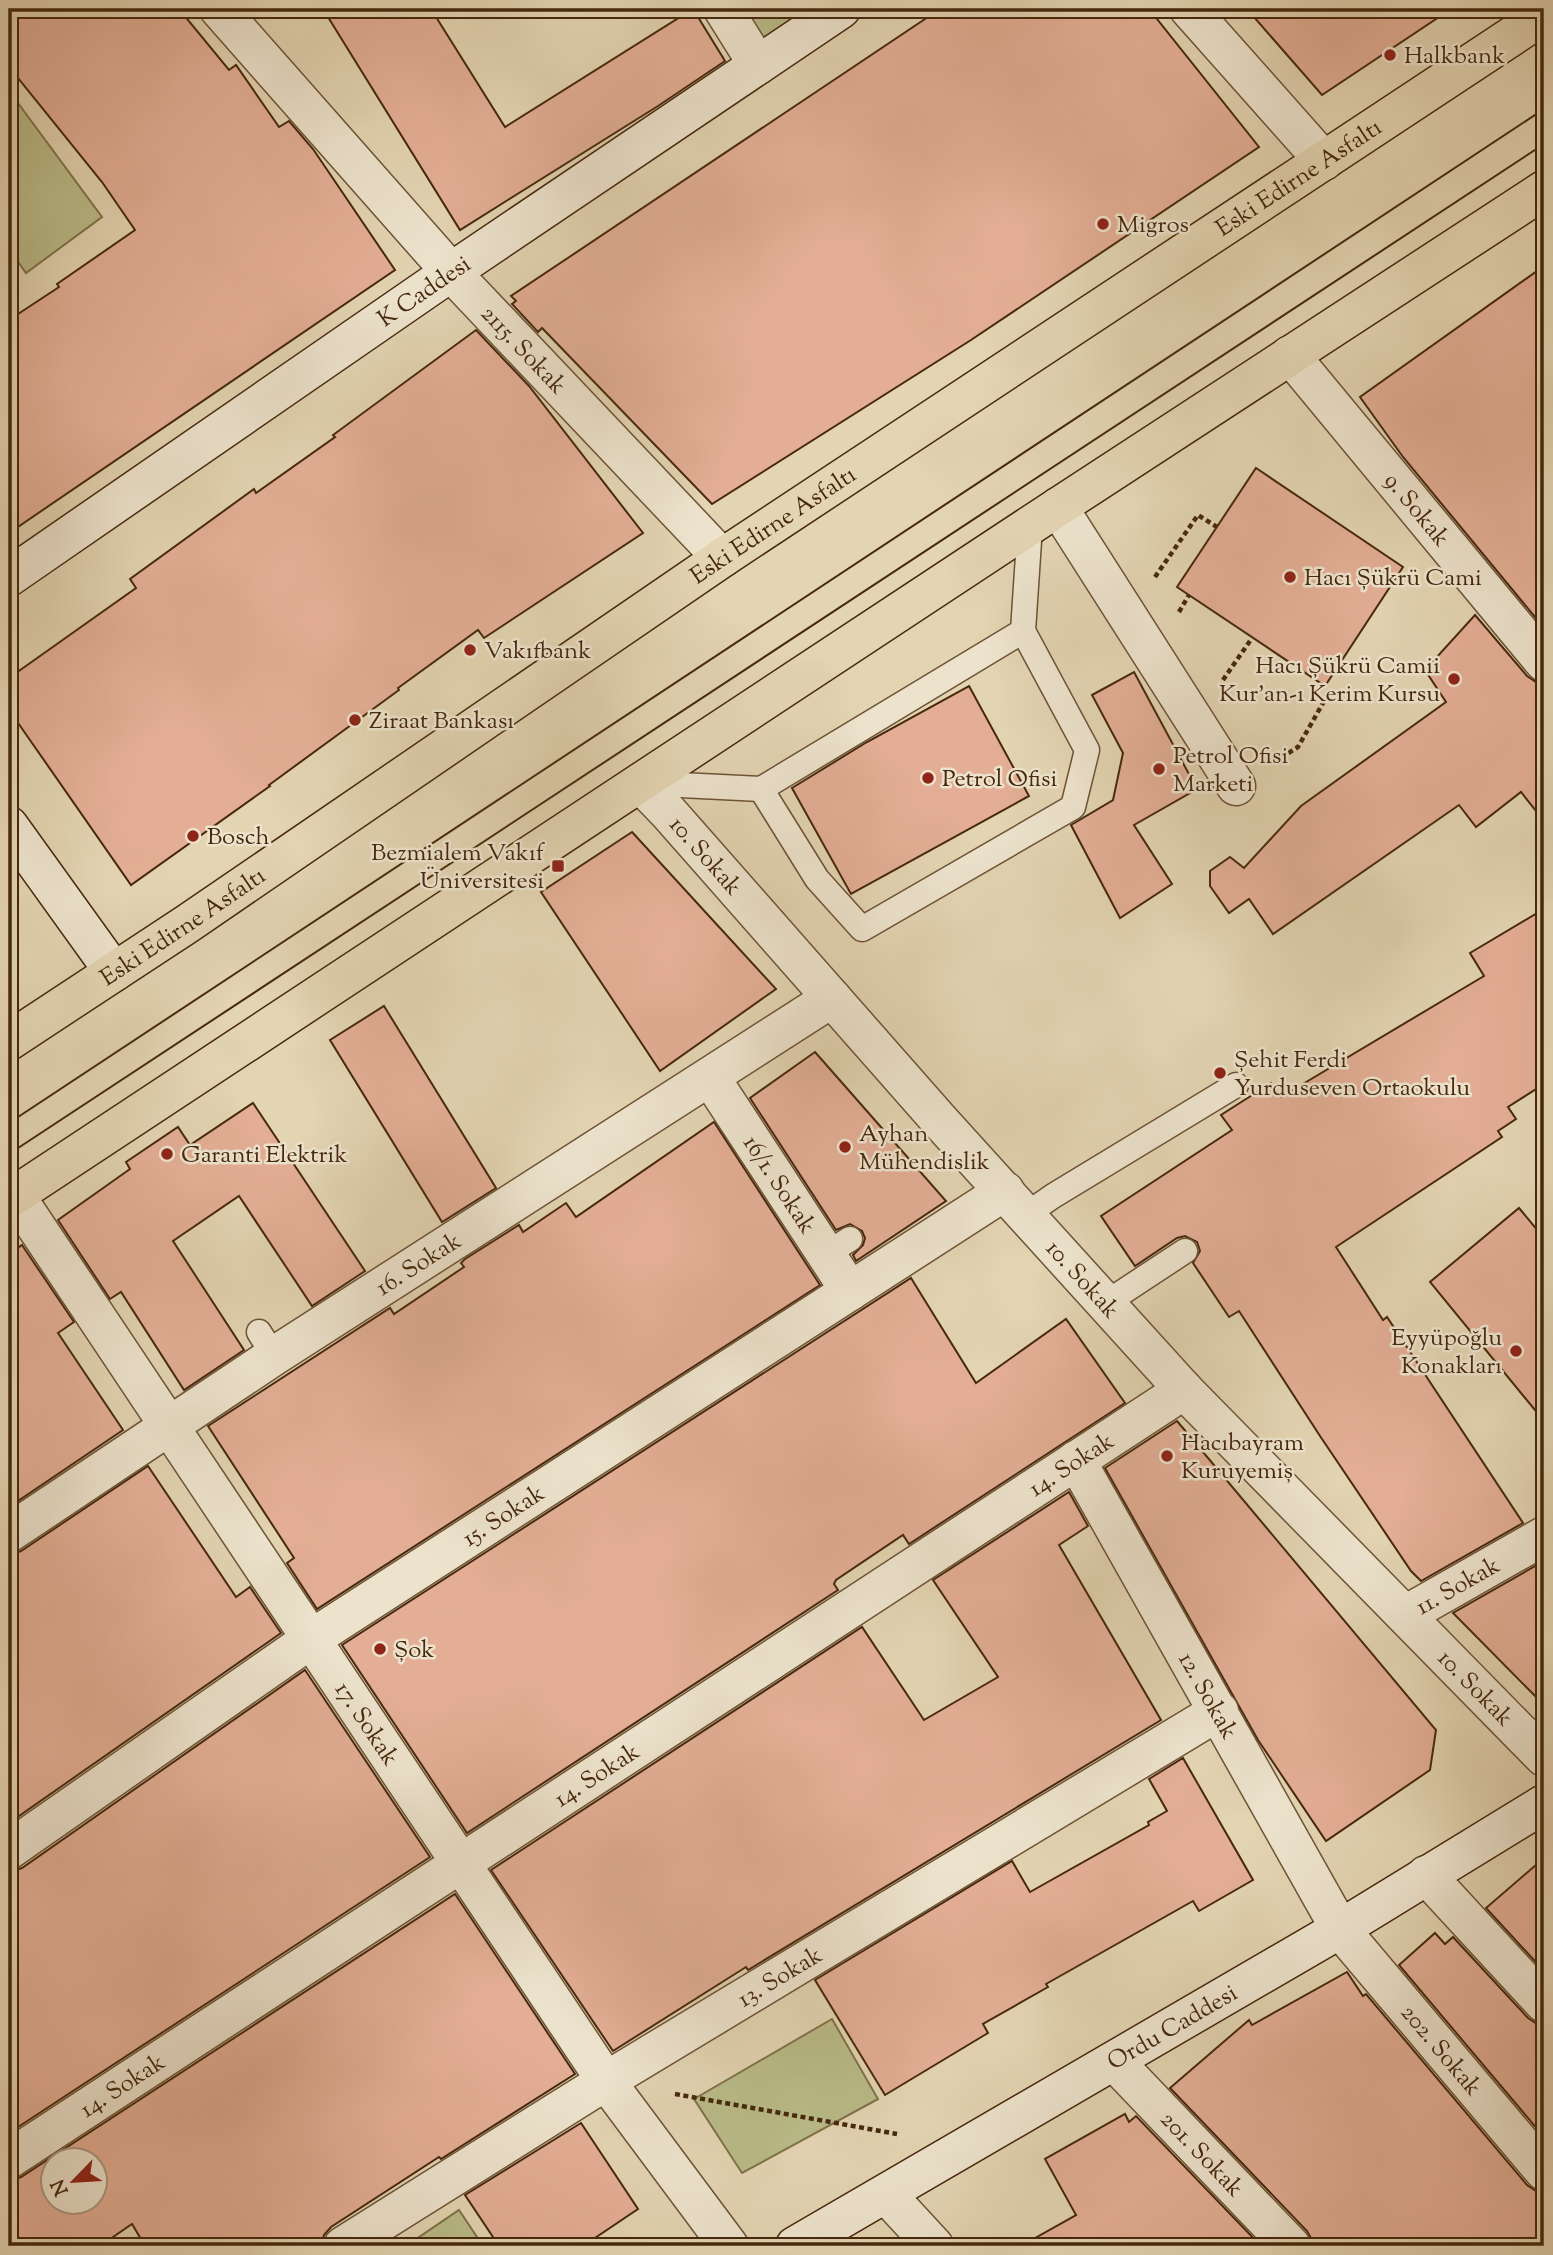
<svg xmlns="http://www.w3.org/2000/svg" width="1553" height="2255" font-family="'Sorts Mill Goudy',serif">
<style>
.green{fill:#b9bb88;stroke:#80724a;stroke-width:2}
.building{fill:#e3ae95;stroke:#46280d;stroke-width:2;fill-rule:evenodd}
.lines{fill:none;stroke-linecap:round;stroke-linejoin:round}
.lane-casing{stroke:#6d5336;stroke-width:27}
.street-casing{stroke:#6d5336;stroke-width:41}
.secondary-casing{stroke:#46280d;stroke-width:41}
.primary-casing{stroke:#46280d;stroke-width:41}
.path{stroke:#46280d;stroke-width:4.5;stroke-dasharray:5 3.5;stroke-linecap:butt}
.lane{stroke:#ede3cd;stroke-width:24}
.street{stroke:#ede3cd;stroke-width:38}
.secondary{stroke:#ede3cd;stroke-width:38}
.primary{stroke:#e3d4b2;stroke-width:38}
.tram{stroke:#46280d;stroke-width:2}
.poi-dot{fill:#8f2418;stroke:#ede3cd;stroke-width:2.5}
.labels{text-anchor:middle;stroke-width:5;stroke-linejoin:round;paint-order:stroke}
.poi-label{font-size:24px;fill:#46280d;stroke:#ede3cd;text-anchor:start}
.street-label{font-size:24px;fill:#46280d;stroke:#ede3cd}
</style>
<rect width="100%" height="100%" fill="#e3d4b2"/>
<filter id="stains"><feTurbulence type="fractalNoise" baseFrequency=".00286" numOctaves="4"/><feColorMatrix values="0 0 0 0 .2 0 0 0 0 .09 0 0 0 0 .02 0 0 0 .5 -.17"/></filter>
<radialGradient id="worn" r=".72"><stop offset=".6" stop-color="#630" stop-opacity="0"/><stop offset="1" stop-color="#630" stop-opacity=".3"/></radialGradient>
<!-- green -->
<g class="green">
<path d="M746 9H806L762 39Z"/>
<path d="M15 99 102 217 26 273 9 249V104Z"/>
<path d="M832 2019 878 2099 742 2173 694 2099Z"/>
<path d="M459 2210 483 2246H411L409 2244Z"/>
</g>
<!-- building -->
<g class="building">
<path d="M9 9H179L229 70 236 65 279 127 289 121 313 149 395 270 9 533V320L59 287 57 284 135 230 102 182 9 67Z"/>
<path d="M323 9H431L505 127 693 9 725 61 658 106 460 230Z"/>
<path d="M940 9H1149L1259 147 971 340 712 504 542 328 538 332 512 304 516 301 511 296Z"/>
<path d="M1247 9H1451L1322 95Z"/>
<path d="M1544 266V628L1403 457 1360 397Z"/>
<path d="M476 330 529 386 643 533 484 638 478 630 398 688 399 690 269 785 270 786 131 885 9 710V678L136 588 130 579 254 489 256 493 335 437 333 435Z"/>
<path d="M1256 468 1403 567 1325 686 1177 587Z"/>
<path d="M1475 615 1527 676 1536 682 1544 683V821L1521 792 1476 827 1459 805 1273 934 1249 899 1229 913 1210 886V871L1230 857 1244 868 1301 806 1446 702 1425 670Z"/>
<path d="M1134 672 1197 789 1134 825 1172 884 1120 918 1071 825 1113 800 1123 753 1092 695Z"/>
<path d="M969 686 1029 796 851 894 792 788 867 742Z"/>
<path d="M632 832 776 989 660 1071 541 892Z"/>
<path d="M1544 909V1084L1508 1107 1516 1119 1498 1131 1502 1137 1336 1247 1383 1320 1387 1317 1523 1523 1421 1581 1411 1571 1320 1436 1239 1311 1229 1317 1193 1263 1200 1251 1197 1242 1185 1236 1177 1238 1135 1266 1101 1216 1232 1130 1221 1115 1271 1083 1281 1097 1484 976 1470 953Z"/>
<path d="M384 1006 496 1188 442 1222 330 1040Z"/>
<path d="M815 1052 946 1201 856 1261 853 1255 863 1245 865 1238 862 1231 850 1224 836 1230 750 1098Z"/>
<path d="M253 1103 365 1271 312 1306 239 1196 173 1241 244 1350 184 1390 121 1292 110 1299 58 1220 130 1169 126 1162 178 1127 190 1145Z"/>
<path d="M714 1122 820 1285 317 1609 287 1563 294 1558 208 1426 390 1308 394 1314 464 1267 461 1263 465 1259 519 1225 523 1232 566 1203 576 1217Z"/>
<path d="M1519 1208 1544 1238V1421L1430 1282Z"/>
<path d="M22 1245 74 1322 58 1333 123 1430 9 1507V1254Z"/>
<path d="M911 1278 976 1383 1066 1319 1125 1403 909 1544 903 1535 836 1580 834 1584 838 1590 467 1833 342 1645Z"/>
<path d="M1177 1421 1436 1730 1430 1770 1326 1841 1258 1740 1105 1468Z"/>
<path d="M148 1466 236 1597 250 1587 281 1633 9 1823V1555L21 1551Z"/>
<path d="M1069 1492 1088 1526 1059 1545 1161 1720 748 1970 746 1967 613 2051 491 1870 862 1627 924 1720 998 1677 933 1580Z"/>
<path d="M1544 1561V1705L1453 1613Z"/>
<path d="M305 1670 430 1857 9 2133V1872L22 1868Z"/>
<path d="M1183 1758 1253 1880 1199 1911 1193 1901 1046 1984 1048 1987 983 2024 988 2033 885 2095 815 1980 1012 1861 1030 1892 1149 1825 1148 1822 1167 1811 1149 1779Z"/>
<path d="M1544 1858V1971L1486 1908Z"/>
<path d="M455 1894 575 2074 441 2159 439 2157 331 2227 324 2235 321 2246H145L132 2224 100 2246H18L9 2232V2181L21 2177ZM52 2160H94V2202H52Z"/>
<path d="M1435 1933 1445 1944 1453 1937 1528 2018 1537 2024H1544V2137L1399 1965Z"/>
<path d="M1347 1972 1363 1996 1366 1994 1527 2185 1536 2191 1544 2192V2246H1312V2240L1307 2231 1170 2088 1249 2020 1252 2025Z"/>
<path d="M1125 2114 1129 2122 1136 2116 1261 2246H1021L1076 2215 1045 2159Z"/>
<path d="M581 2123 638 2209 583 2246H499L465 2195Z"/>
</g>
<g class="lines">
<defs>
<g id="lane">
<path d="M640 783 761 789 1023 631 1030 526"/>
<path d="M761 789 817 879 862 929 1073 807 1087 750 1023 631"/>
<path d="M1027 1214 1053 1196 1236 1085"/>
<path d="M826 1254 850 1239"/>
<path d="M1106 1303 1185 1251"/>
<path d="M259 1332 274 1356"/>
</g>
<g id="street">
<path id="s1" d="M219 9 451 272 722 558"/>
<path d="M723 9 758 65"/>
<path d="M1189 9 1324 161"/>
<path id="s2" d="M1290 355 1544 662"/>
<path d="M1058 507 1236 786"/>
<path id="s3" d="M640 783 668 812 940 1121 1184 1390 1544 1757"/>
<path id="s4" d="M710 1077 850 1291"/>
<path id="s5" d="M15 1195 606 2081 729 2246"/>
<path id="s6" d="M1076 1460 1340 1929 1544 2171"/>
<path id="s7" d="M9 1533 274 1356 832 998"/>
<path id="s8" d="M1407 1614 1544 1536"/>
<path id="s9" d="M9 1850 311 1639 1005 1191"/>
<path d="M1426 1875 1544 2003"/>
<path id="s10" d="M1114 2061 1291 2246"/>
<path id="s11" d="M9 2159 1184 1390"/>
<path d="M886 2194 934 2246"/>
<path id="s12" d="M343 2246 606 2081 1219 1711"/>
</g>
<g id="secondary">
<path id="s13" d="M9 577 451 272 841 9"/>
<path d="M9 826 114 972"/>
<path id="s14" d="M795 2246 1340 1929 1544 1804"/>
</g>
<g id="primary">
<path id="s15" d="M9 1041 187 924 722 558 1544 15"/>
<path d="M9 1199 1058 507 1544 190"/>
</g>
</defs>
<!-- lane casing -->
<use href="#lane" class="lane-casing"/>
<!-- street casing -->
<use href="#street" class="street-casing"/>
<!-- secondary casing -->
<use href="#secondary" class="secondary-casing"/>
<!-- primary casing -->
<use href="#primary" class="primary-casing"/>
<!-- path -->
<g class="path">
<path d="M1155 577 1198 515 1217 527"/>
<path d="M1179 612 1189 595"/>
<path d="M1223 680 1252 638"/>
<path d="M1274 762 1298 747 1327 696"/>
<path d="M675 2094 897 2134"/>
</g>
<!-- lane -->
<use href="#lane" class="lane"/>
<!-- street -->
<use href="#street" class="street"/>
<!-- secondary -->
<use href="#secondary" class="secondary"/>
<!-- primary -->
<use href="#primary" class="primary"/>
<!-- tram -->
<g class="tram">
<path d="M9 1123 1544 109"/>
<path d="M9 1154 1544 144"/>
</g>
</g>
<!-- markers -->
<g class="poi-dot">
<circle cx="1390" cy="55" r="7"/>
<circle cx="1103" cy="224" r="7"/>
<circle cx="1290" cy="577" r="7"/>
<circle cx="470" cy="650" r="7"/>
<circle cx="1454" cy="679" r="7"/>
<circle cx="355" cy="720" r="7"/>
<circle cx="1159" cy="769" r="7"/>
<circle cx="928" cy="778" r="7"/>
<circle cx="193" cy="836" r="7"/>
<rect x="551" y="859" width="14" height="14" rx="3.5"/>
<circle cx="1220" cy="1073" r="7"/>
<circle cx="845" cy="1147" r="7"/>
<circle cx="167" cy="1154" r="7"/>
<circle cx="1516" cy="1351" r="7"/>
<circle cx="1167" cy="1456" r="7"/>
<circle cx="380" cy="1649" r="7"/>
</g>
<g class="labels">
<!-- poi labels -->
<g class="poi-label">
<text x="1404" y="63">Halkbank</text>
<text x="1117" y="232">Migros</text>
<text x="1304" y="585">Hacı Şükrü Cami</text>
<text x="484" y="658">Vakıfbank</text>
<text x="1440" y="673" text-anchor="end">Hacı Şükrü Camii<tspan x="1440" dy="28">Kur'an-ı Kerim Kursu</tspan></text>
<text x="369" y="728">Ziraat Bankası</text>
<text x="1173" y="763">Petrol Ofisi<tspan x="1173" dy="28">Marketi</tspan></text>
<text x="942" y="786">Petrol Ofisi</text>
<text x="207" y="844">Bosch</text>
<text x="544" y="860" text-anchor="end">Bezmialem Vakıf<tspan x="544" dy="28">Üniversitesi</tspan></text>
<text x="1234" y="1067">Şehit Ferdi<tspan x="1234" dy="28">Yurduseven Ortaokulu</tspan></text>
<text x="859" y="1141">Ayhan<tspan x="859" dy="28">Mühendislik</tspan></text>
<text x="181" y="1162">Garanti Elektrik</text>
<text x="1502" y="1345" text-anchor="end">Eyyüpoğlu<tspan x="1502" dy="28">Konakları</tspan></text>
<text x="1181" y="1450">Hacıbayram<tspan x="1181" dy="28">Kuruyemiş</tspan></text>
<text x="394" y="1657">Şok</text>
</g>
<!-- street labels -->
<g class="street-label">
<text dy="8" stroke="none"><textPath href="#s15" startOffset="1552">Eski Edirne Asfaltı</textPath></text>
<text dy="8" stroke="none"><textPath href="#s13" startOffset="504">K Caddesi</textPath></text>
<text dy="8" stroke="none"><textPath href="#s1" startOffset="457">2115. Sokak</textPath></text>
<text dy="8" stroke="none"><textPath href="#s2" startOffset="200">9. Sokak</textPath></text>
<text dy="8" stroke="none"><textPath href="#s15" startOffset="922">Eski Edirne Asfaltı</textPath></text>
<text dy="8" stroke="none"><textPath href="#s3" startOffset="98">10. Sokak</textPath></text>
<text dy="8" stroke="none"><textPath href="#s15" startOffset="208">Eski Edirne Asfaltı</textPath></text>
<text dy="8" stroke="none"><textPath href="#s4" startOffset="128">16/1. Sokak</textPath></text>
<text dy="8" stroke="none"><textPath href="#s7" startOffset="490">16. Sokak</textPath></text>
<text dy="8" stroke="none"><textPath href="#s3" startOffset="665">10. Sokak</textPath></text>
<text dy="8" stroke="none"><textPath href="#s11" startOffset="1269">14. Sokak</textPath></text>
<text dy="8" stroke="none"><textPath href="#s9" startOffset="597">15. Sokak</textPath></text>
<text dy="8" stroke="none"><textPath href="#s8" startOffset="58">11. Sokak</textPath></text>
<text dy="8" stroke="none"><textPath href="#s3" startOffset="1232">10. Sokak</textPath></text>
<text dy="8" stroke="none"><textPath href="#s6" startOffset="270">12. Sokak</textPath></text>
<text dy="8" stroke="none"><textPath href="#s5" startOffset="635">17. Sokak</textPath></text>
<text dy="8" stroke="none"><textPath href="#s11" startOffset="702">14. Sokak</textPath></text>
<text dy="8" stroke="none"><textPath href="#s12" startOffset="513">13. Sokak</textPath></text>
<text dy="8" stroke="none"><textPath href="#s14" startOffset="436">Ordu Caddesi</textPath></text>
<text dy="8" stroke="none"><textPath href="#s6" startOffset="696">202. Sokak</textPath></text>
<text dy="8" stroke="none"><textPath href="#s11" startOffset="135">14. Sokak</textPath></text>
<text dy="8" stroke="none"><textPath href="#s10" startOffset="128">201. Sokak</textPath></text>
</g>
</g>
<!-- margin -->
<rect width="1553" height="2255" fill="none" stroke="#e3d4b2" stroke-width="35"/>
<rect x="10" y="10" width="1532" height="2234" fill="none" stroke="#46280d" stroke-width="3.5"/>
<rect x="18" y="18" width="1518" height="2220" fill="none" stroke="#46280d" stroke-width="2"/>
<!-- north arrow -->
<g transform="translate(74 2181) rotate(245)"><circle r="33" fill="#ede3cd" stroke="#aa9880" stroke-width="2"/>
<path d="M0-5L12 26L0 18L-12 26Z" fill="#8f2418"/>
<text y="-10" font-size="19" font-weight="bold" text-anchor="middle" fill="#46280d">N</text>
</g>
<rect width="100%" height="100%" filter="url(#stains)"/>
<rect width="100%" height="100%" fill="url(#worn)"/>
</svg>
